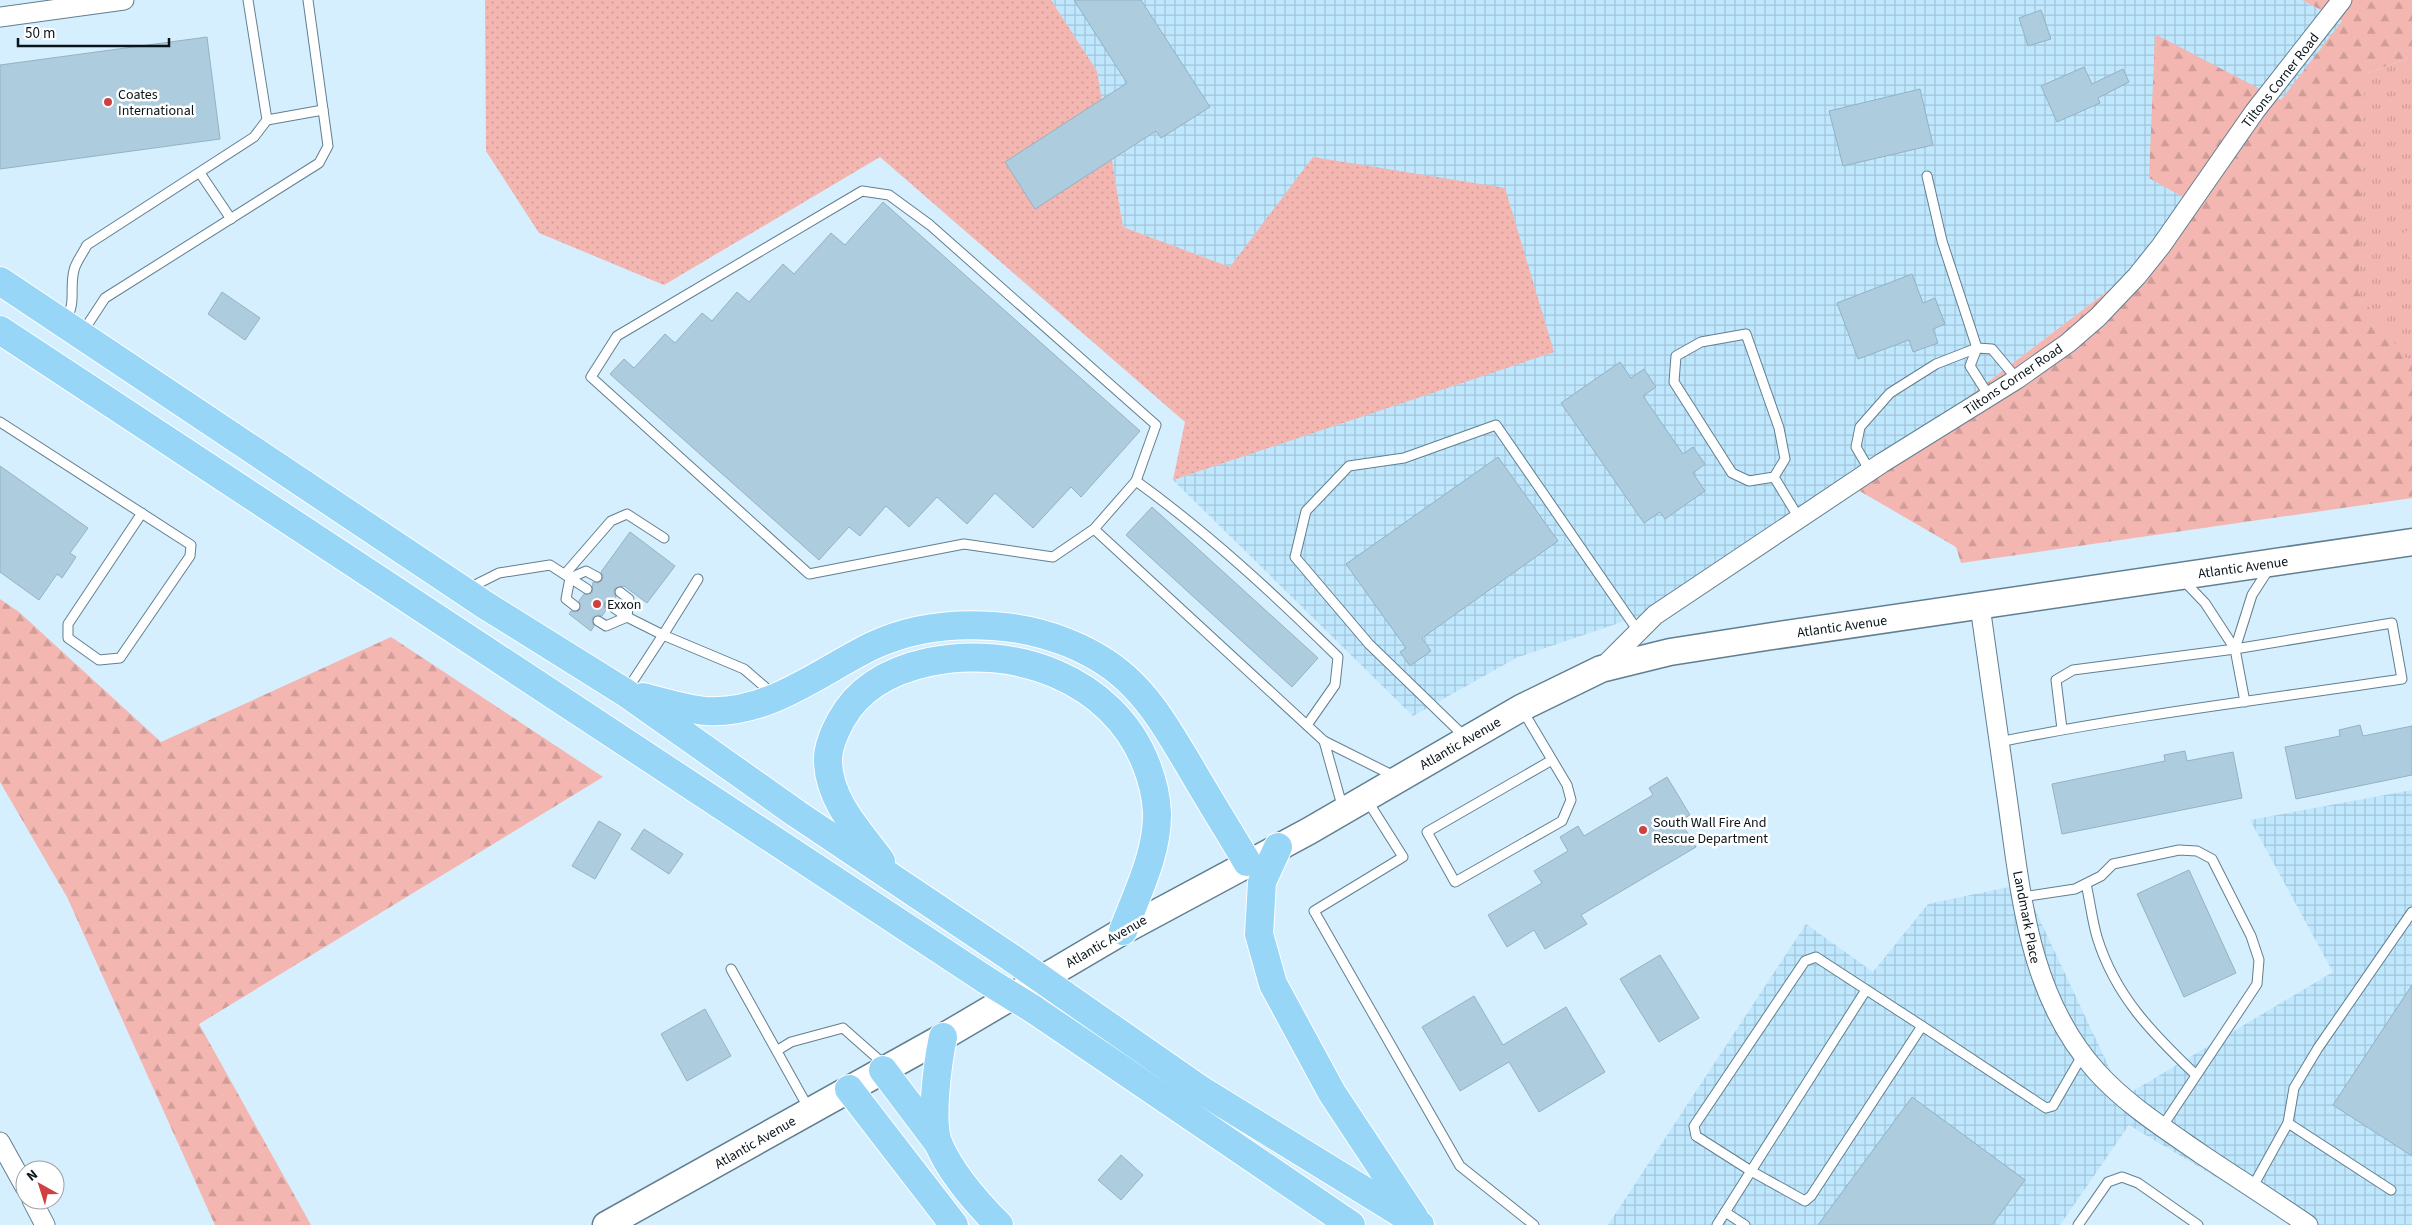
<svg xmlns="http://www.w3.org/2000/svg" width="2412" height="1225" font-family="'Source Sans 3',sans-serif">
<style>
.industrial{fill:url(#industrial-grid)}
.grass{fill:url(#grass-dots)}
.forest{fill:url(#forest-firs)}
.park{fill:url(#park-tufts)}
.pitch{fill:#f3b6b1}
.building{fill:#adcddf;stroke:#93b2c4}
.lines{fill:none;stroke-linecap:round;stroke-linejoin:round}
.service-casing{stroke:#627f90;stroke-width:11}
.minor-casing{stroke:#627f90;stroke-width:21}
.secondary-casing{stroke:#627f90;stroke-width:29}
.trunk-casing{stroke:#fff;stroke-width:30}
.service{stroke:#fff;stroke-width:9}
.minor{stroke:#fff;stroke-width:19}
.secondary{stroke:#fff;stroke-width:26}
.trunk{stroke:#98d6f8;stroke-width:28}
.trunk-bridge-casing{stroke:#fff;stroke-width:30;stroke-linecap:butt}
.trunk-bridge{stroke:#98d6f8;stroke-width:28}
.poi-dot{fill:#cf4042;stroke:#fff;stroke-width:2}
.labels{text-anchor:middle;stroke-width:5;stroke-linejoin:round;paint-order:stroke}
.street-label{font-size:14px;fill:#09151b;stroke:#fff}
.poi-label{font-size:14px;fill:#09151b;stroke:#fff;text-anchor:start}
</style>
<defs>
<pattern id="industrial-grid" width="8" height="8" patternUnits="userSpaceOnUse" patternTransform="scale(1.25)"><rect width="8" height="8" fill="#bfe7fe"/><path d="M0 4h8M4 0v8" fill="none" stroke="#a3c5d9"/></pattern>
<pattern id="grass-dots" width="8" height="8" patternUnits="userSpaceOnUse" patternTransform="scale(1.25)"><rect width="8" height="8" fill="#f3b6b1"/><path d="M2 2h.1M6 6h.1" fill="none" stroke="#cf9c98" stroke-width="1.8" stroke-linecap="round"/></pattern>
<pattern id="forest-firs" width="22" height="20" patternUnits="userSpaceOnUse" patternTransform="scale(1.25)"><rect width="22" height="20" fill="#f3b6b1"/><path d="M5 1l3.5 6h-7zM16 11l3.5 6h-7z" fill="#cf9c98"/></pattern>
<pattern id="park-tufts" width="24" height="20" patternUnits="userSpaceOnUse" patternTransform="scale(1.25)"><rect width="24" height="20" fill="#f3b6b1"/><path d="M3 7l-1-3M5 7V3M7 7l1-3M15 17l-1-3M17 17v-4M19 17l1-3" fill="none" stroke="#cf9c98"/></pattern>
</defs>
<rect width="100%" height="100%" fill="#d5effe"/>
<!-- industrial -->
<g class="industrial">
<path d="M1051 0H2302L2342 21 2282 100 2188 199 2147 261 1851 486 1669 606 1516 658 1413 716 1173 480 1553 352 1314 158 1230 267 1123 227 1097 71Z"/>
<path d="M2412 790V1225H2296L2129 1125 2060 1225H1608L1806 924 1873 972 1928 904 2023 884 2123 1097 2333 972 2250 820Z"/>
</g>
<!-- grass -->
<path class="grass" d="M485 0H1051L1097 71 1123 227 1230 267 1313 157 1505 188 1554 352 1173 480 1185 422 880 157 664 285 539 233 486 151Z"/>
<!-- forest -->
<g class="forest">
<path d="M2302 0H2412V57L2365 74 2405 358 2412 360V498L1961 563 1956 547 1851 486 2147 261 2188 200 2149 178 2155 34 2281 100 2342 21Z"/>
<path d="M0 599 19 612 161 742 391 637 603 777 199 1024 311 1225H215L67 897 0 782Z"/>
</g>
<!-- park -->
<path class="park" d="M2412 57V360L2405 358 2358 292 2365 74Z"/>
<!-- pitch -->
<path class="pitch" d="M2412 228V263L2399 235Z"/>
<!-- building -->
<g class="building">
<path d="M1074 0H1141L1210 107 1161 138 1156 131 1035 209 1005 162 1127 83Z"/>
<path d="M2041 10 2051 39 2028 46 2019 18Z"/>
<path d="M207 37 220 139 0 169V65Z"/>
<path d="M2084 67 2092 84 2123 69 2129 82 2098 98 2100 103 2057 122 2041 86Z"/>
<path d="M1920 89 1933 145 1843 166 1829 111Z"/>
<path d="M883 202 1140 431 1081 497 1071 487 1033 528 995 493 967 524 937 497 909 527 886 506 860 536 849 527 819 560 610 374 624 359 634 368 665 334 675 343 702 313 712 321 737 292 749 302 783 264 794 274 831 233 845 245Z"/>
<path d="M1912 274 1923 303 1935 298 1945 324 1933 329 1938 343 1913 352 1909 340 1858 359 1837 303Z"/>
<path d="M222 292 260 318 245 340 208 314Z"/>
<path d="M1620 362 1631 378 1644 369 1656 387 1643 396 1683 454 1693 447 1705 464 1693 473 1705 491 1665 519 1660 512 1644 523 1561 403Z"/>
<path d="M1498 457 1558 541 1422 638 1431 651 1410 666 1400 652 1406 648 1346 564Z"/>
<path d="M0 466 88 528 70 553 76 557 62 578 57 574 39 600 0 572Z"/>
<path d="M1152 507 1318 658 1292 687 1126 535Z"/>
<path d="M630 532 675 566 647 603 624 586 615 588 614 592 616 597 614 600 610 599 605 601 604 605 606 610 602 616 598 615 593 617 592 621 594 626 591 631 569 614 571 611 577 612 580 609 579 601 584 594 592 593 593 582 598 583 602 580 603 576 601 572Z"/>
<path d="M2360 725 2363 736 2412 726V775L2296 799 2285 747 2340 736 2339 730Z"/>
<path d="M2185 751 2187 761 2233 752 2242 798 2062 834 2052 784 2165 761 2164 755Z"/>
<path d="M1667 777 1690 815 1680 821 1696 847 1581 915 1587 924 1545 949 1534 930 1507 947 1488 915 1542 883 1534 871 1568 851 1560 837 1578 826 1584 836 1653 795 1649 788Z"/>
<path d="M599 821 621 834 595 879 572 866Z"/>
<path d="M644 829 683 854 669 874 631 849Z"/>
<path d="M2189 870 2236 973 2184 997 2137 894Z"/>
<path d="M1660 955 1699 1018 1659 1042 1620 979Z"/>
<path d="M2412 985V1156L2333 1105Z"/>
<path d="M1474 996 1503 1045 1566 1007 1605 1072 1539 1112 1509 1062 1460 1091 1422 1027Z"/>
<path d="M705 1009 731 1056 687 1081 661 1034Z"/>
<path d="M1912 1097 2025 1180 1992 1225H1818Z"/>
<path d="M1121 1155 1143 1175 1121 1200 1098 1180Z"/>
</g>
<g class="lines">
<defs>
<g id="service">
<path d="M267 120 323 110"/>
<path d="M200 173 231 219"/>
<path d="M65 321C77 302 69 291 74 270 76 262 83 253 87 245L254 137 267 120 248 0"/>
<path d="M82 333 105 298 319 163 328 146 308 0"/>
<path d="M1746 334 1779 428 1785 459 1774 477 1749 481 1732 473 1674 382 1676 356 1701 342Z"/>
<path d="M1989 396 1970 366 1977 348 1992 349 2017 379"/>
<path d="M0 422 191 545 190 556 120 658 99 660 68 638V624L142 513"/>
<path d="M1870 471 1856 447 1860 427 1890 393 1936 364 1977 348 1942 241 1927 176"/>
<path d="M1774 477 1799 518"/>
<path d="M1136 481C1208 533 1274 594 1338 657L1335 685 1307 725"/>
<path d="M1094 529 1053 557 964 544 809 574 591 377 617 336 862 191 889 195 930 225 1156 425 1136 481 1094 529 1324 741"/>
<path d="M565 574 611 521 627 514 664 538"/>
<path d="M698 579 663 635 744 669 773 694"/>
<path d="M2183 580 2205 603 2235 649 2252 595 2270 567"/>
<path d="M467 589 499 573 550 565 587 589"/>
<path d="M610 605 627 617 663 635 627 690"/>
<path d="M575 606 566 599 570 578 586 571 597 577"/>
<path d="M598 621 606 626 627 617 629 599 620 592"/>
<path d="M1523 711 1567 785 1571 800 1562 821 1455 882 1427 832 1552 760"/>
<path d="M2062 729 2056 680 2073 670 2235 649"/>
<path d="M1465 737 1369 644 1295 557 1306 511 1349 466 1404 458 1496 425 1638 631"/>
<path d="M1999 742C2132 715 2268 699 2402 679L2392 623 2235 649 2245 702"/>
<path d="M1367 800 1403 857 1314 911 1460 1166 1534 1225"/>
<path d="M1343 809 1324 741 1394 776"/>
<path d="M2086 884C2090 901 2092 920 2097 937 2115 996 2153 1034 2196 1075"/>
<path d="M2022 897 2075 889 2101 876 2113 864 2179 850 2197 851 2212 859 2251 936 2259 960 2257 984 2162 1127"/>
<path d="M731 969 809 1109"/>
<path d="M1866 990 1751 1171 1696 1136 1694 1126 1805 961 1816 957 1922 1026"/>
<path d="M778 1050 791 1042 843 1028 886 1066"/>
<path d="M2252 1188 2288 1123"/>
<path d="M2391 1190 2288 1123 2294 1088 2318 1048 2412 912"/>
<path d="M1725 1212 1745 1225"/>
<path d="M1717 1225 1751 1171 1805 1201 1811 1196 1922 1026 2046 1108 2053 1106 2083 1054"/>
<path d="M2078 1225 2108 1182 2122 1177 2138 1183 2198 1225"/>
</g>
<g id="minor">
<path d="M0 17 124 0"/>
<path d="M1980 606C1989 669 1998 733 2007 797 2021 894 2028 996 2097 1072 2127 1105 2165 1129 2201 1154 2237 1178 2273 1201 2308 1225"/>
<path d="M1602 668 1655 615 1882 463 2017 379 2068 343 2098 317 2137 276 2161 246 2255 111 2342 0"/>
<path d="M0 1142 25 1187"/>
<path d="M32 1200 45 1225"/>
</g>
<path id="secondary" d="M606 1225 943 1037 1123 931 1309 831 1521 708 1601 669 1670 652 1766 637 2412 542"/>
<g id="trunk">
<path d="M0 281 485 605 626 693 797 814 1013 959"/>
<path d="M0 330 986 980"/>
<path d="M643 697C664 702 684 709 706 711 768 715 819 672 872 646 910 628 952 623 993 626 1043 629 1098 649 1133 685 1156 708 1172 737 1189 765 1208 798 1228 830 1247 862"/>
<path d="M1278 847 1262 882 1259 934 1273 984 1332 1093 1414 1217"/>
<path d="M881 861C859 831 830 802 828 763 827 748 834 733 841 720 859 687 892 670 929 662 1014 644 1113 679 1146 764 1152 779 1156 795 1157 812 1158 853 1137 893 1123 931"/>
<path d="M1063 994 1201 1090 1420 1225"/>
<path d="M1033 1009 1351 1225"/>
<path d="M943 1037C938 1061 929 1123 939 1145 952 1175 976 1202 999 1225"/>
<path d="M883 1070 938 1143"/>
<path d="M849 1089 954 1225"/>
</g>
</defs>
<!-- service casing -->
<use href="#service" class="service-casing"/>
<!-- minor casing -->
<use href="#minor" class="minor-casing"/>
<!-- secondary casing -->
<use href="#secondary" class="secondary-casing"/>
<!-- trunk casing -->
<use href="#trunk" class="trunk-casing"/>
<!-- service -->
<use href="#service" class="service"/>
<!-- minor -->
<use href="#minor" class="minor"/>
<!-- secondary -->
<use href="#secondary" class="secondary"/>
<!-- trunk -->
<use href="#trunk" class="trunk"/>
<defs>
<g id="trunk-bridge">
<path d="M1013 959 1063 994"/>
<path d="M986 980 1033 1009"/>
</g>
</defs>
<!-- trunk-bridge casing -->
<use href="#trunk-bridge" class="trunk-bridge-casing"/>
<!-- trunk-bridge -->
<use href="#trunk-bridge" class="trunk-bridge"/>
</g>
<!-- markers -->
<g class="poi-dot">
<circle cx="108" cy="102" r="5"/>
<circle cx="597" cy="604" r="5"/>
<circle cx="1643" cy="830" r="5"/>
</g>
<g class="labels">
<!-- street labels -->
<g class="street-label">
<text transform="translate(2280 80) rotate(-52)" y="5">Tiltons Corner Road</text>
<text transform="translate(2013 379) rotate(-34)" y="5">Tiltons Corner Road</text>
<text transform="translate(2243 567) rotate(-8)" y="5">Atlantic Avenue</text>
<text transform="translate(1842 626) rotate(-8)" y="5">Atlantic Avenue</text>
<text transform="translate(1460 743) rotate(-30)" y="5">Atlantic Avenue</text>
<text transform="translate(2027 917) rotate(79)" y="5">Landmark Place</text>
<text transform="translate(1106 941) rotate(-30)" y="5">Atlantic Avenue</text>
<text transform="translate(755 1142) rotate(-30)" y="5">Atlantic Avenue</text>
</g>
<!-- poi labels -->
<g class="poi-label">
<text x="118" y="99">Coates<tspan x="118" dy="16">International</tspan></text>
<text x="607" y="609">Exxon</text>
<text x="1653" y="827">South Wall Fire And<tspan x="1653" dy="16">Rescue Department</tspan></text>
</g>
</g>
<!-- north arrow -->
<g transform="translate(40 1185) rotate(321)"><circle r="24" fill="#ffffff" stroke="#9da1a4"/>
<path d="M0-4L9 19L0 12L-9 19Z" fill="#cf4042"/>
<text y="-8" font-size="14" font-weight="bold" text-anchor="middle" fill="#09151b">N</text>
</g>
<!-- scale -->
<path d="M18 38v8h151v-8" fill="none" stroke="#09151b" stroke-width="2.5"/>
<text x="25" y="38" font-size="15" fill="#09151b" stroke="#ffffff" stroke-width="4" paint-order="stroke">50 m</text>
</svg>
